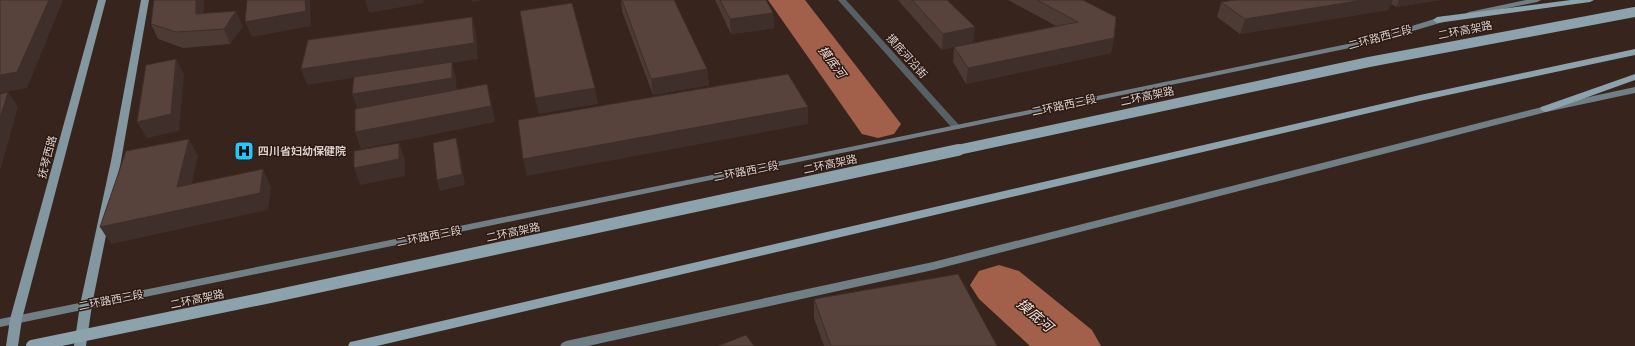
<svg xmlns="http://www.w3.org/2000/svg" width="1635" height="346" font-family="'DejaVu Sans','Noto Sans SC',sans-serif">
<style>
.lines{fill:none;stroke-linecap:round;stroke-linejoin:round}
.river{fill:#a25f49;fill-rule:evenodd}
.minor{fill:#576065;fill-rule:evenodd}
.secondary{fill:#707f86;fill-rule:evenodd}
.primary{fill:#8397a0;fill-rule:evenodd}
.trunk{fill:#8ca2ac;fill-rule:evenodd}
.trunk-bridge-far1{stroke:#8ca2ac;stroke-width:10}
.trunk-bridge{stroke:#8ca2ac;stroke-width:12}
.wall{fill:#4c3a34}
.shaded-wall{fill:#3e2f2a}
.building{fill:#58433c;stroke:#3e2f2a}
.labels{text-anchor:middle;stroke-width:3;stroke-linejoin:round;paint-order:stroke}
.street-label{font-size:11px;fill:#dccfcb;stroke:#2c1a14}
.poi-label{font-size:11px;font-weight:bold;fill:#dccfcb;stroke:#2c1a14;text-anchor:start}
.water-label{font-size:12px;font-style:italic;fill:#f4dfd8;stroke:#2c1a14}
.near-water-label{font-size:14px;font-style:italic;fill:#f4dfd8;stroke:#2c1a14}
</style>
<rect width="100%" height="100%" fill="#37241d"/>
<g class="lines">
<!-- river -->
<g class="river">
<path d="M768 0H805L901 124 894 134 878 138 862 134Z"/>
<path d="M999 265 1019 271 1092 330 1101 346H1030L979 299 970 285 979 271Z"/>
</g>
<!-- minor -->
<path class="minor" d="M838 0H846L959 125 961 127 959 129H953Z"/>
<!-- secondary -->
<g class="secondary">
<path d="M1526 0H1541L1537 2 1469 16 1465 14 1469 12Z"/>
<path d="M1444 16H1447L1451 18 1450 20 1369 44 0 327V319L850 147 1367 40Z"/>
<path d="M1635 87V93L1546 112 933 270 588 346H560L562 343 566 341 933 262 1542 107Z"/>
</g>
<!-- primary -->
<g class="primary">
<path d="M98 0H106L22 319 18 346H6L10 319Z"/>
<path d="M141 0H149L121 161 92 305 86 346H74L80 305 111 161Z"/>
</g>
<!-- trunk -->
<g class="trunk">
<path d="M1571 0H1594L1590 2 1437 23 1433 20 1437 17Z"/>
<path d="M1635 49V55L1420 101 377 346H348L350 342 355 341 1420 95Z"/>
<path d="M1635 74V80L1549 111 1545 112 1540 109 1541 107Z"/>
</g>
<!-- trunk-bridge-far1 -->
<path class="trunk-bridge-far1" d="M953 151 1369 62 1635 12"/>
<!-- trunk-bridge -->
<path class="trunk-bridge" d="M32 346 270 297 958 150"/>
</g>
<!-- wall -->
<g class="wall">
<path d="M204 0 203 14 243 26 230 44 183 48 158 39 151 24Z"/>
<path d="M621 0H674L707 69 709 85 653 95 622 11Z"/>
<path d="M715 0H766L773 13 774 28 731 34Z"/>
<path d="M898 0H947L975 27 973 42 942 50Z"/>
<path d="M1008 0H1083L1114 38 1111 53 966 84 953 62 954 47 1056 26Z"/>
<path d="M1236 0H1441L1396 7 1391 4 1388 10 1240 34 1217 17 1221 2Z"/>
<path d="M814 299 997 346H824L814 318Z"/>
</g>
<!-- shaded-wall -->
<g class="shaded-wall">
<path d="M49 0H63L27 88 0 93V75Z"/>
<path d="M196 0H204L202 29 196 14Z"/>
<path d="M305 0H310L311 26 252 37 245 22Z"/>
<path d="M365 0H423L424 3 369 13Z"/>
<path d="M472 0H482L473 2Z"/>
<path d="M1363 0H1393L1388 10 1240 34 1245 19Z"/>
<path d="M1399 0H1441L1396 7Z"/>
<path d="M236 11 243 26 230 44 224 29Z"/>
<path d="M773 13 774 28 731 34 730 19Z"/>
<path d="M472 17 476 32 478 59 452 63 456 78 457 94 358 110 352 94 452 63 307 85 301 69Z"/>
<path d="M975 27 973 42 942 50 943 34Z"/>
<path d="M1114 38 1111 53 966 84 968 68Z"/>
<path d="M176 59 184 74 179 131 147 138 137 122Z"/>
<path d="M707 69 709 85 653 95 651 79Z"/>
<path d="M487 84 491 101 495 122 361 149 355 132Z"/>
<path d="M595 88 598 104 539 114 535 98Z"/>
<path d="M8 92 18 107 0 171V119Z"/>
<path d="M808 107V124L527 176 523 159Z"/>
<path d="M456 138 459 149 465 185 440 191 437 180Z"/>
<path d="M189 139 198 156 187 204 177 187Z"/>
<path d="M399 143 405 160V176L360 185 354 168Z"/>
<path d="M263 169 271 187 268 210 111 244 100 227Z"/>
</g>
<!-- building -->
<g class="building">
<path d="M0 0H49L17 72 0 75Z"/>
<path d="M154 0H196V14L236 11 224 29 176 32 151 24Z"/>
<path d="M247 0H305L306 11 245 22Z"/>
<path d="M622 0H674L707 69 651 79Z"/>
<path d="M720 0H766L773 13 730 19Z"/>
<path d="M912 0H947L975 27 943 34Z"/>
<path d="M1037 0H1083L1116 17 1114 38 968 68 954 47 1078 22Z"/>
<path d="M1236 0H1363L1245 19 1221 2Z"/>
<path d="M572 3 595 88 535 98 520 11Z"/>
<path d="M472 17 474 43 301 69 308 40Z"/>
<path d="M176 59 171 114 137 122 146 65Z"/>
<path d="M452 62V78L352 94 354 77Z"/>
<path d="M788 74 808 107 523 159 518 120Z"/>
<path d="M487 84 491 106 355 132V109Z"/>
<path d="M8 92 0 119V94Z"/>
<path d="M456 138 462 174 437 180 433 143Z"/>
<path d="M189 139 177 187 263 169 260 193 100 227 126 151Z"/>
<path d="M399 143V159L354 168V151Z"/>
<path d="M958 274 997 346H831L814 299Z"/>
<path d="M746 335 754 346H718Z"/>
</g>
<!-- icons -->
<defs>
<symbol id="hospital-square" viewBox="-11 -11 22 22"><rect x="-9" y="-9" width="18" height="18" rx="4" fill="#22c9fe" stroke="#2c1a14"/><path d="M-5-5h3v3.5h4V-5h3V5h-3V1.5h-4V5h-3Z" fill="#111"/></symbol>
</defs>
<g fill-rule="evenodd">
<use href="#hospital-square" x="233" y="140" width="22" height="22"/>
</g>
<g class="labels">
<!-- street labels -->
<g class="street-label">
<text transform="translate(1465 30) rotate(-11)" y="4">二环高架路</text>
<text transform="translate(1380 37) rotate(-15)" y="4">二环路西三段</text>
<text transform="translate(907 56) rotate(48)" y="4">摸底河沿街</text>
<text transform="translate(1147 96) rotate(-12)" y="4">二环高架路</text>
<text transform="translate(1064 105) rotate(-12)" y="4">二环路西三段</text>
<text transform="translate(47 157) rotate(-75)" y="4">抚琴西路</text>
<text transform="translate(830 164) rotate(-12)" y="4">二环高架路</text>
<text transform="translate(746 171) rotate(-11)" y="4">二环路西三段</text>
<text transform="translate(513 232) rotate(-12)" y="4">二环高架路</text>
<text transform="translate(429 236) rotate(-11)" y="4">二环路西三段</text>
<text transform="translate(197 299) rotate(-12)" y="4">二环高架路</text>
<text transform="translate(111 300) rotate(-11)" y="4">二环路西三段</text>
</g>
<!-- poi labels -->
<g class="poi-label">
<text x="258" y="155">四川省妇幼保健院</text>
</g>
<!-- water labels -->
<g class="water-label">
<text transform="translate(832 62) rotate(53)" y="4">摸底河</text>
</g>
<!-- near-water labels -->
<g class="near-water-label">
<text transform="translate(1035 315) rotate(41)" y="5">摸底河</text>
</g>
</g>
</svg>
